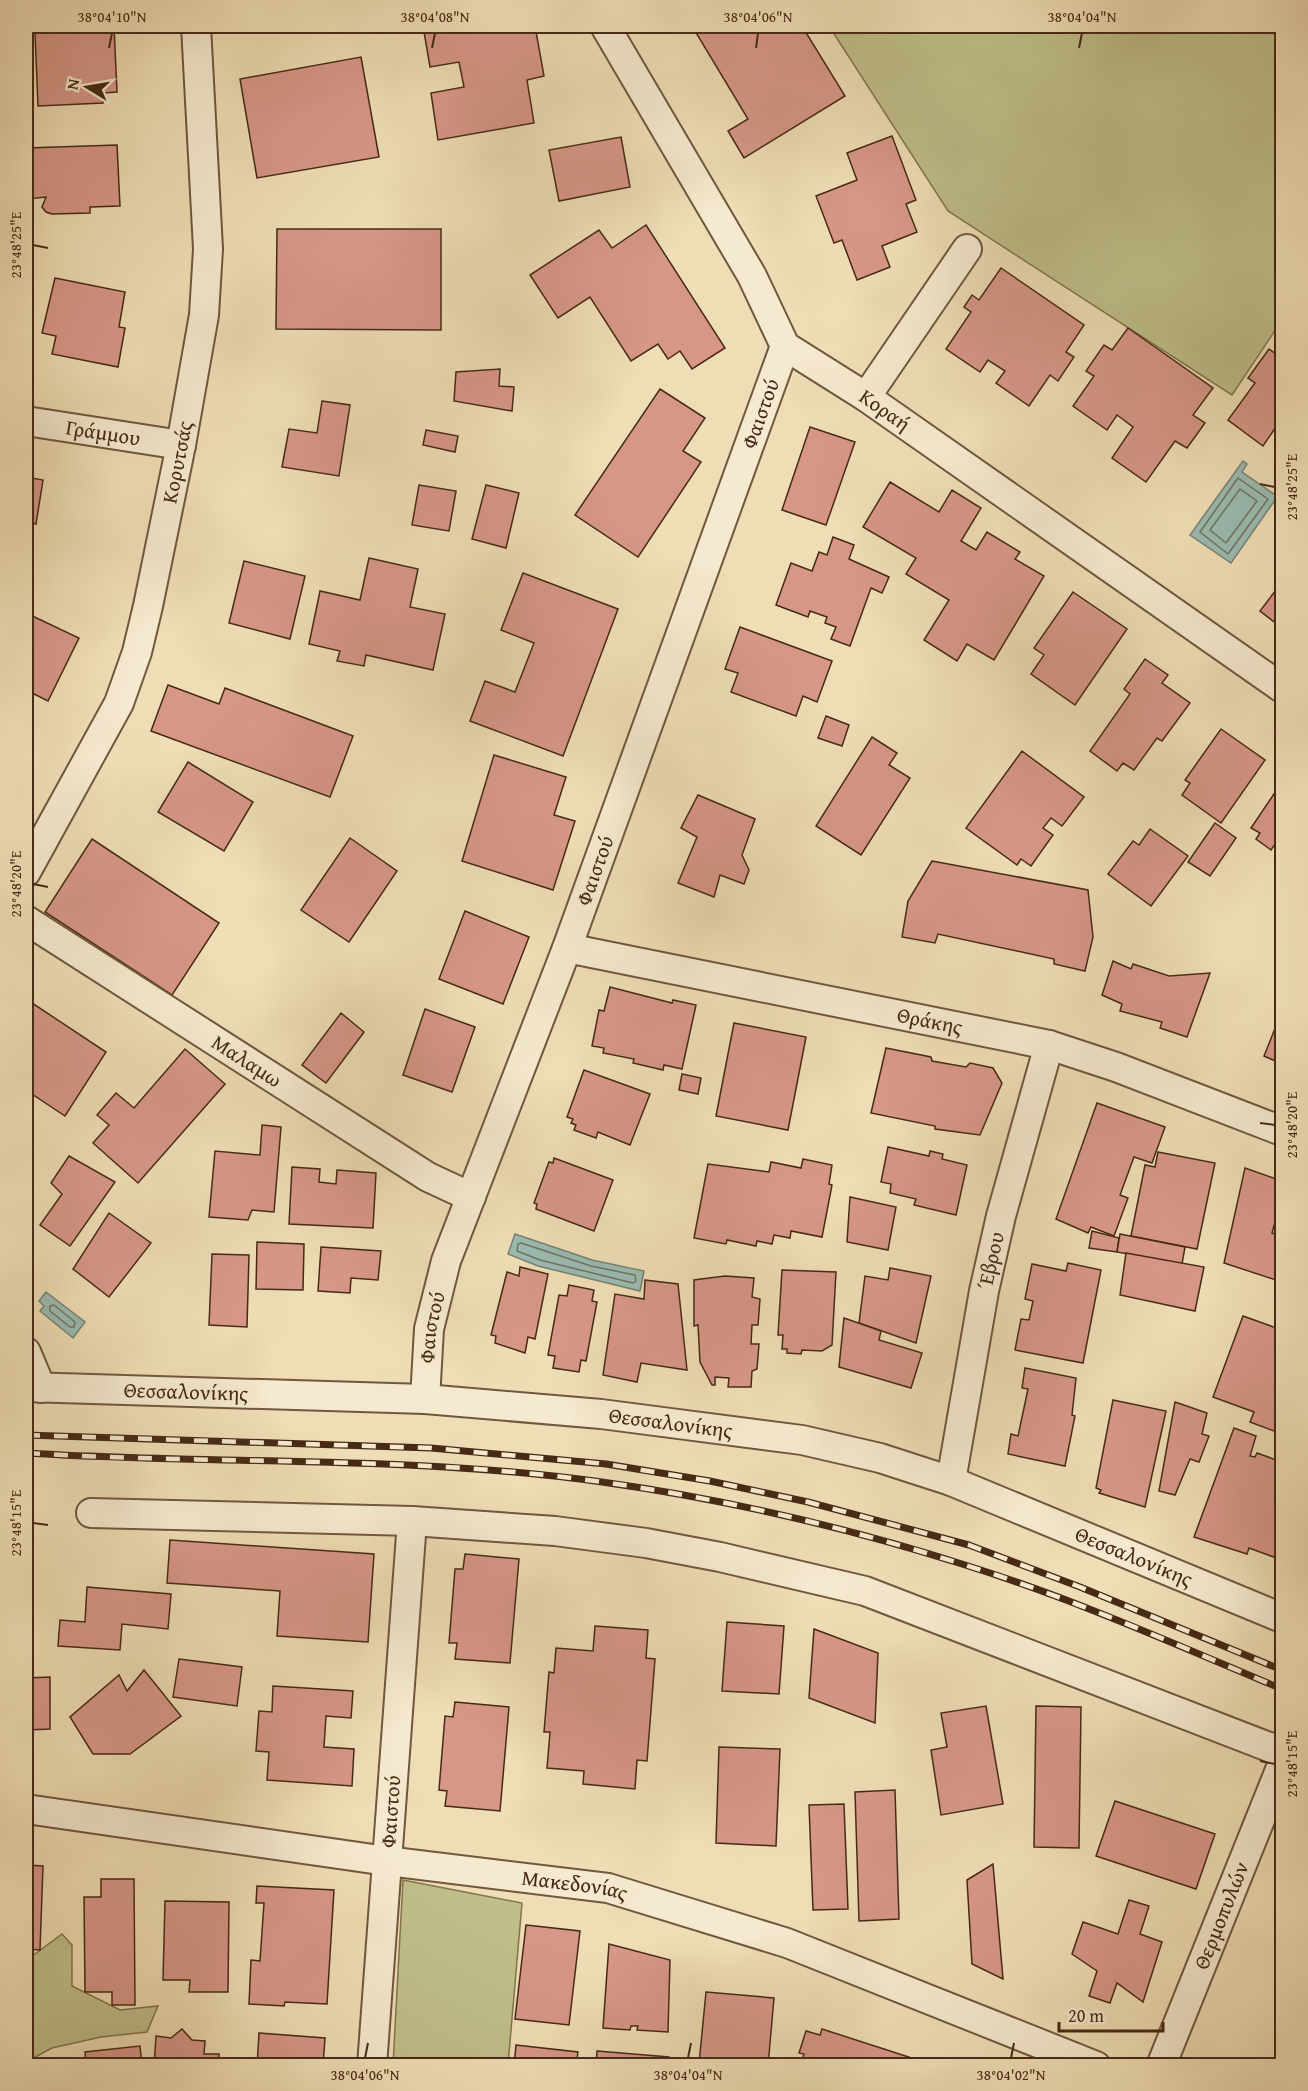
<svg xmlns="http://www.w3.org/2000/svg" width="1308" height="2091" font-family="'Gentium Book Plus',serif">
<style>
.green{fill:#bfbf8a;stroke:#827450;stroke-width:1.5}
.water{fill:#9abbb1;stroke:#788173;stroke-width:1.5}
.lines{fill:none;stroke-linecap:round;stroke-linejoin:round}
.shore{stroke:#707263;stroke-width:1.5}
.building{fill:#d79788;stroke:#462a15;stroke-width:1.5}
.street-casing{stroke:#70573d;stroke-width:32}
.street{stroke:#f5e9cf;stroke-width:28}
.rail-casing{stroke:#462a15;stroke-width:7}
.rail{stroke:#f5e9cf;stroke-width:4.5;stroke-dasharray:14;stroke-linecap:butt}
.ticks{fill:none;stroke:#462a15;stroke-width:2}
.labels{text-anchor:middle;stroke-width:5;stroke-linejoin:round;paint-order:stroke}
.street-label{font-size:21px;fill:#462a15;stroke:#f5e9cf}
.neatline{fill:none;stroke:#462a15;stroke-width:2}
.ticks-label{font-size:15px;text-anchor:middle;fill:#462a15}
</style>
<rect width="100%" height="100%" fill="#efddb5"/>
<filter id="stains"><feTurbulence type="fractalNoise" baseFrequency=".00333" numOctaves="4"/><feColorMatrix values="0 0 0 0 .2 0 0 0 0 .09 0 0 0 0 .02 0 0 0 .5 -.17"/></filter>
<radialGradient id="worn" r=".72"><stop offset=".6" stop-color="#630" stop-opacity="0"/><stop offset="1" stop-color="#630" stop-opacity=".3"/></radialGradient>
<!-- green -->
<g class="green">
<path d="M829 26H1282V320L1232 395 948 211Z"/>
<path d="M403 1880 522 1903 508 2065H393Z"/>
<path d="M62 1934 72 1945V1986L120 2010 158 2006 147 2032 101 2037 52 2048 26 2062V2000L32 1983 27 1960Z"/>
</g>
<!-- water -->
<g class="water">
<path d="M1243 461 1247 464 1242 472 1274 494 1279 487 1282 490 1231 563 1190 535Z"/>
<path d="M515 1234 592 1260 644 1271 640 1291 538 1266 508 1254Z"/>
<path d="M46 1292 85 1322 73 1338 40 1311 44 1306 39 1301Z"/>
</g>
<g class="lines">
<!-- shore -->
<g class="shore">
<path d="M1238 478 1268 499 1228 554 1200 532Z"/>
<path d="M1240 489 1257 501 1226 543 1210 530Z"/>
<path d="M521 1243 591 1266 635 1275 636 1281 633 1283 540 1260 517 1251 518 1244Z"/>
<path d="M50 1306 54 1305 75 1322 74 1327H70L50 1311Z"/>
</g>
</g>
<!-- building -->
<g class="building">
<path d="M32 26H114L117 92 103 93V103L38 106 35 33H32Z"/>
<path d="M423 26H535L544 76 527 80 534 123 438 140 431 93 464 87 459 62 430 67Z"/>
<path d="M692 26H802L845 96 744 158 728 131 748 119Z"/>
<path d="M361 57 379 157 257 178 240 79Z"/>
<path d="M892 136 916 200 906 204 917 232 882 246 890 267 857 280 842 240 834 243 816 196 857 180 847 153Z"/>
<path d="M621 137 630 187 559 201 549 150Z"/>
<path d="M117 145 120 206 90 207V213L52 214 46 212 42 207 46 197 26 199V148Z"/>
<path d="M646 225 725 348 692 369 680 351 668 359 658 344 631 361 590 297 558 318 530 275 599 230 612 248Z"/>
<path d="M277 229H441V330L276 329Z"/>
<path d="M1001 268 1084 325 1066 352 1074 357 1058 381 1050 375 1029 406 996 383 1005 371 988 360 980 372 946 349 971 312 964 307 972 295 979 300Z"/>
<path d="M55 278 125 292 119 327 125 328 118 367 52 354 56 336 42 333Z"/>
<path d="M1128 328 1213 388 1193 415 1205 423 1187 448 1175 441 1146 482 1112 458 1133 427 1117 415 1107 430 1073 406 1094 376 1086 371 1104 345 1112 350Z"/>
<path d="M1282 344V418L1263 446 1228 420 1255 383 1248 378 1269 349 1276 354Z"/>
<path d="M500 369 499 386 514 387 512 411 454 401 456 372Z"/>
<path d="M660 389 705 418 683 451 701 462 638 557 575 515Z"/>
<path d="M322 401 350 405 339 476 282 467 289 429 317 433Z"/>
<path d="M810 427 855 442 826 525 782 510Z"/>
<path d="M426 430 458 436 455 452 423 445Z"/>
<path d="M26 477 43 480 36 524 26 522Z"/>
<path d="M890 482 939 512 952 490 981 508 961 541 976 550 987 532 1020 552 1015 559 1044 576 994 660 967 644 957 661 924 640 949 600 906 574 916 558 863 527Z"/>
<path d="M419 485 456 491 449 531 412 525Z"/>
<path d="M486 485 519 493 506 548 472 539Z"/>
<path d="M833 537 854 545 849 559 889 577 882 593 871 588 850 646 831 639 836 627 825 623 827 617 810 611 808 617 776 605 791 563 812 571 819 552 827 555Z"/>
<path d="M369 558 418 569 410 607 445 614 433 670 366 655 364 666 337 661 340 651 309 644 320 591 360 600Z"/>
<path d="M244 561 305 576 290 639 229 623Z"/>
<path d="M523 573 618 609 563 756 470 721 485 681 515 692 534 643 501 630Z"/>
<path d="M1282 582V628L1260 611Z"/>
<path d="M1073 592 1127 629 1075 705 1031 674 1044 655 1034 648Z"/>
<path d="M26 613 79 638 48 701 26 690Z"/>
<path d="M740 627 832 661 817 702 803 696 796 716 731 692 738 673 725 669Z"/>
<path d="M1145 659 1168 675 1162 683 1190 703 1162 741 1157 738 1134 770 1123 763 1117 771 1090 751 1130 694 1124 689Z"/>
<path d="M168 685 219 704 225 688 353 736 330 797 151 731Z"/>
<path d="M826 716 849 725 842 746 818 738Z"/>
<path d="M1221 729 1265 760 1221 823 1182 795 1190 783 1185 780Z"/>
<path d="M872 737 897 753 889 765 910 778 861 855 816 826Z"/>
<path d="M1022 751 1084 797 1062 826 1051 818 1043 828 1053 835 1031 866 1021 859 1017 865 966 828Z"/>
<path d="M494 755 566 777 554 815 575 821 553 890 462 861Z"/>
<path d="M188 762 253 802 224 851 158 812Z"/>
<path d="M1282 782V850L1275 844 1271 850 1256 839 1260 833 1251 828Z"/>
<path d="M698 795 755 819 742 855 749 870 744 884 720 875 714 897 678 883 697 837 681 828Z"/>
<path d="M1215 823 1236 838 1210 876 1188 862Z"/>
<path d="M1150 829 1188 856 1151 906 1108 874 1133 841 1139 845Z"/>
<path d="M350 838 397 871 349 942 301 910Z"/>
<path d="M92 839 219 923 172 995 45 912Z"/>
<path d="M932 861 1088 890 1093 937 1085 971 1054 964V959L938 934 935 943 902 937 908 901Z"/>
<path d="M465 911 529 937 503 1004 439 979Z"/>
<path d="M1113 961 1131 969 1133 964 1169 976 1210 973 1187 1037 1160 1028 1162 1022 1120 1011 1122 1004 1102 995Z"/>
<path d="M610 987 672 1003 673 1000 696 1005 682 1069 664 1065 663 1070 633 1063 634 1059 603 1053 604 1048 592 1046 599 1010 604 1011Z"/>
<path d="M26 999 106 1052 65 1116 26 1090Z"/>
<path d="M425 1009 475 1027 452 1092 403 1075Z"/>
<path d="M1282 1011V1064L1264 1056Z"/>
<path d="M341 1013 364 1032 326 1083 302 1065Z"/>
<path d="M734 1023 806 1037 788 1130 716 1116Z"/>
<path d="M886 1048 931 1057 932 1061 966 1067 970 1063 993 1068 1002 1083 980 1135 935 1129V1126L871 1113Z"/>
<path d="M185 1049 225 1084 138 1183 93 1143 109 1125 97 1115 116 1093 134 1108Z"/>
<path d="M584 1070 650 1094 630 1145 598 1132 596 1138 574 1130 576 1125 571 1123 573 1119 567 1117Z"/>
<path d="M682 1074 701 1078 698 1094 679 1090Z"/>
<path d="M1097 1103 1165 1127 1152 1163 1134 1157 1120 1195 1128 1198 1114 1236 1091 1227 1088 1233 1056 1219Z"/>
<path d="M262 1125 281 1127 274 1212 252 1210 248 1220 209 1217 215 1151 260 1155Z"/>
<path d="M888 1147 929 1156 930 1151 943 1154 942 1159 967 1165 956 1215 914 1205 916 1199 890 1193 891 1184 881 1182Z"/>
<path d="M1158 1152 1215 1163 1197 1249 1131 1236 1145 1165 1155 1167Z"/>
<path d="M69 1156 115 1182 70 1246 40 1225 62 1194 51 1183Z"/>
<path d="M554 1158 613 1180 594 1231 536 1209 537 1204 534 1203 549 1162 553 1163Z"/>
<path d="M803 1159 832 1165 829 1184 832 1185 822 1237 791 1231 790 1238 774 1235 772 1244 757 1241 756 1246 727 1240 726 1244 694 1238 708 1164 769 1172 771 1162 801 1168Z"/>
<path d="M292 1167 320 1169 319 1182 336 1184 337 1170 376 1173 373 1228 289 1224Z"/>
<path d="M1245 1168 1282 1181 1281 1200 1272 1233 1282 1237V1282L1224 1263Z"/>
<path d="M850 1197 896 1207 888 1250 847 1242Z"/>
<path d="M109 1213 151 1243 109 1297 73 1269Z"/>
<path d="M1092 1231 1119 1238 1117 1252 1089 1248Z"/>
<path d="M1120 1234 1185 1247 1182 1264 1117 1252Z"/>
<path d="M257 1242 304 1244 303 1290 256 1289Z"/>
<path d="M321 1247 381 1251 378 1280 351 1278 350 1293 318 1291Z"/>
<path d="M1126 1253 1204 1267 1195 1311 1120 1295Z"/>
<path d="M212 1254 249 1255 247 1327 209 1325Z"/>
<path d="M1068 1263 1101 1270 1083 1363 1015 1350 1021 1319 1029 1320 1033 1301 1025 1299 1032 1264 1066 1271Z"/>
<path d="M520 1267 548 1274 535 1339 528 1337 525 1353 495 1343 496 1336 491 1335 507 1272 519 1276Z"/>
<path d="M890 1268 931 1276 916 1343 859 1323 865 1276 888 1280Z"/>
<path d="M782 1270 836 1272 832 1345 822 1351 802 1350 801 1354 787 1353V1349H782L783 1335H778Z"/>
<path d="M725 1276 754 1278 752 1297 760 1299 758 1325H752L751 1344H759L757 1369 752 1371 751 1387H728L729 1378 715 1377V1385H712L700 1362 698 1325 694 1326V1280Z"/>
<path d="M645 1280 678 1284 687 1370 641 1363 637 1382 603 1375 615 1294 644 1299Z"/>
<path d="M569 1285 594 1290 592 1301 597 1302 586 1361 581 1360 579 1372 553 1368 555 1356 548 1355 559 1295 567 1296Z"/>
<path d="M1243 1316 1282 1330V1434L1250 1422 1254 1412 1213 1397Z"/>
<path d="M844 1318 881 1331 879 1340 922 1353 911 1388 839 1367Z"/>
<path d="M1025 1368 1076 1378 1072 1415 1075 1416 1065 1466 1008 1454 1011 1434 1018 1436 1028 1389 1022 1388Z"/>
<path d="M1113 1400 1166 1411 1145 1507 1099 1493 1101 1490 1096 1488Z"/>
<path d="M1175 1402 1207 1413 1202 1434 1209 1436 1199 1462 1190 1459 1175 1495 1159 1491Z"/>
<path d="M1234 1428 1256 1436 1250 1456 1255 1457 1257 1453 1282 1462V1560L1249 1548 1247 1554 1194 1537Z"/>
<path d="M170 1540 374 1554 368 1642 277 1636 280 1591 167 1583Z"/>
<path d="M465 1554 519 1559 510 1663 455 1659 457 1643H449L455 1569H463Z"/>
<path d="M87 1587 171 1594 168 1629 122 1624 120 1650 58 1646 60 1620 85 1622Z"/>
<path d="M727 1622 784 1626 779 1694 722 1691Z"/>
<path d="M595 1626 648 1630 646 1658 655 1659 647 1761 637 1760 635 1789 583 1784 584 1771 547 1768 550 1732H544L549 1672 554 1673 556 1648 593 1651Z"/>
<path d="M814 1629 878 1653 875 1723 809 1698Z"/>
<path d="M179 1659 242 1667 237 1706 173 1697Z"/>
<path d="M144 1670 181 1716 130 1754H93L70 1717 119 1675 127 1691Z"/>
<path d="M50 1677V1729L26 1730V1678Z"/>
<path d="M273 1686 353 1691 351 1718 326 1716 324 1747 354 1749 352 1786 267 1780 269 1752 256 1751 259 1711 272 1712Z"/>
<path d="M455 1702 509 1707 500 1811 445 1806 447 1791 439 1790 445 1716 453 1717Z"/>
<path d="M986 1706 1003 1804 941 1815 931 1750 947 1747 941 1713Z"/>
<path d="M1036 1706 1081 1707 1079 1848 1034 1847Z"/>
<path d="M719 1747 780 1749 776 1846 716 1843Z"/>
<path d="M895 1790 899 1919 859 1921 855 1792Z"/>
<path d="M1115 1801 1215 1834 1196 1889 1096 1856Z"/>
<path d="M844 1804 848 1909 813 1910 809 1805Z"/>
<path d="M993 1864 1003 1979 972 1964 967 1880Z"/>
<path d="M26 1865 43 1866 40 1950 26 1949Z"/>
<path d="M101 1879H134L135 2005H112V1992H85L84 1897H101Z"/>
<path d="M257 1886 334 1890 327 2004 285 2002 284 2006 249 2004 251 1960 260 1961 264 1903H256Z"/>
<path d="M1129 1900 1149 1906 1140 1934 1162 1942 1143 2002 1117 1983 1110 2003 1089 1996 1097 1971 1072 1954 1083 1922 1118 1934Z"/>
<path d="M165 1901 229 1902 228 1992H189L190 1980H163Z"/>
<path d="M526 1925 580 1931 569 2025 515 2019Z"/>
<path d="M609 1944 670 1960 668 2032 637 2030 638 2026H631L630 2030 603 2028Z"/>
<path d="M706 1992 774 1998 768 2066 699 2064Z"/>
<path d="M182 2029 192 2040 205 2041 204 2054H219V2066H154L156 2036 171 2038Z"/>
<path d="M822 2029 921 2061 919 2066H800L804 2054 799 2053 806 2031 820 2035Z"/>
<path d="M259 2033 325 2038 323 2066H257Z"/>
<path d="M516 2045 578 2052 576 2066H514Z"/>
<path d="M140 2046 142 2066H86L85 2052Z"/>
<path d="M597 2051 669 2057 668 2066H596Z"/>
</g>
<g class="lines">
<defs>
<g id="street">
<path id="s1" d="M605 26 752 276 785 346 866 397 1282 688"/>
<path d="M866 397 967 249"/>
<path id="s2" d="M26 421 181 445"/>
<path id="s3" d="M26 872 119 703 137 652 148 606 181 445 204 315 208 249 196 26"/>
<path id="s4" d="M26 920 428 1177 471 1197"/>
<path id="s5" d="M567 948 1049 1045 1116 1067 1282 1131"/>
<path d="M26 1352 41 1388"/>
<path id="s6" d="M26 1387 425 1399 601 1414 802 1440 880 1458 951 1481 1282 1618"/>
<path id="s7" d="M425 1399 429 1329 446 1261 567 948 785 346"/>
<path id="s8" d="M951 1481 984 1291 1001 1216 1049 1045"/>
<path d="M91 1513 412 1521 555 1531 646 1543 720 1557 865 1591 1282 1752"/>
<path id="s9" d="M26 1809 387 1861 608 1888 787 1943 1096 2066"/>
<path id="s10" d="M372 2066 412 1521"/>
<path id="s11" d="M1161 2066 1282 1765"/>
</g>
</defs>
<!-- street casing -->
<use href="#street" class="street-casing"/>
<!-- street -->
<use href="#street" class="street"/>
<defs>
<g id="rail">
<path d="M26 1435 431 1448 606 1464 710 1481 808 1502 969 1545 1080 1587 1282 1670"/>
<path d="M26 1453C218 1465 411 1455 602 1482 724 1499 845 1527 962 1564 1072 1598 1177 1645 1282 1689"/>
</g>
</defs>
<!-- rail casing -->
<use href="#rail" class="rail-casing"/>
<!-- rail -->
<use href="#rail" class="rail"/>
</g>
<!-- ticks -->
<path class="ticks" d="M109 48 112 33M432 48 435 33M756 48 758 33M1079 48 1082 33M33 245 48 248M1260 484 1275 487M33 884 48 887M1260 1123 1275 1125M33 1523 48 1525M1260 1761 1275 1764M365 2058 368 2043M688 2058 691 2043M1011 2058 1014 2043"/>
<g class="labels">
<!-- street labels -->
<g class="street-label">
<text dy="7" stroke="none"><textPath href="#s1" startOffset="486">Κοραή</textPath></text>
<text dy="7" stroke="none"><textPath href="#s7" startOffset="1044">Φαιστού</textPath></text>
<text dy="7" stroke="none"><textPath href="#s2" startOffset="78">Γράμμου</textPath></text>
<text dy="7" stroke="none"><textPath href="#s3" startOffset="441">Κορυτσάς</textPath></text>
<text dy="7" stroke="none"><textPath href="#s7" startOffset="558">Φαιστού</textPath></text>
<text dy="7" stroke="none"><textPath href="#s5" startOffset="370">Θράκης</textPath></text>
<text dy="7" stroke="none"><textPath href="#s4" startOffset="262">Μαλαμω</textPath></text>
<text dy="7" stroke="none"><textPath href="#s8" startOffset="224">Έβρου</textPath></text>
<text dy="7" stroke="none"><textPath href="#s7" startOffset="72">Φαιστού</textPath></text>
<text dy="7" stroke="none"><textPath href="#s6" startOffset="160">Θεσσαλονίκης</textPath></text>
<text dy="7" stroke="none"><textPath href="#s6" startOffset="646">Θεσσαλονίκης</textPath></text>
<text dy="7" stroke="none"><textPath href="#s6" startOffset="1131">Θεσσαλονίκης</textPath></text>
<text dy="7" stroke="none"><textPath href="#s10" startOffset="255">Φαιστού</textPath></text>
<text dy="7" stroke="none"><textPath href="#s9" startOffset="554">Μακεδονίας</textPath></text>
<text dy="7" stroke="none"><textPath href="#s11" startOffset="162">Θερμοπυλών</textPath></text>
</g>
</g>
<!-- margin -->
<rect width="1308" height="2091" fill="none" stroke="#efddb5" stroke-width="66"/>
<!-- north arrow -->
<g transform="translate(87 87) rotate(281)" stroke="#f5e9cf" stroke-width="4.5" paint-order="stroke">
<path d="M0-4.5L10 22L0 15L-10 22Z" fill="#462a15"/>
<text y="-9" font-size="16" font-weight="bold" text-anchor="middle" fill="#462a15">N</text>
</g>
<!-- scale -->
<path d="M1059 2022v9h104v-9" fill="none" stroke="#462a15" stroke-width="3"/>
<text x="1068" y="2022" font-size="18" fill="#462a15" stroke="#f5e9cf" stroke-width="4.5" paint-order="stroke">20 m</text>
<rect x="33" y="33" width="1242" height="2025" class="neatline"/>
<g class="ticks-label">
<text x="112" y="22">38°04'10"N</text>
<text x="435" y="22">38°04'08"N</text>
<text x="758" y="22">38°04'06"N</text>
<text x="1082" y="22">38°04'04"N</text>
<text transform="translate(16 245) rotate(-90)" y="5">23°48'25"E</text>
<text transform="translate(1292 487) rotate(-90)" y="5">23°48'25"E</text>
<text transform="translate(16 884) rotate(-90)" y="5">23°48'20"E</text>
<text transform="translate(1292 1125) rotate(-90)" y="5">23°48'20"E</text>
<text transform="translate(16 1523) rotate(-90)" y="5">23°48'15"E</text>
<text transform="translate(1292 1764) rotate(-90)" y="5">23°48'15"E</text>
<text x="365" y="2080">38°04'06"N</text>
<text x="688" y="2080">38°04'04"N</text>
<text x="1011" y="2080">38°04'02"N</text>
</g>
<rect width="100%" height="100%" filter="url(#stains)"/>
<rect width="100%" height="100%" fill="url(#worn)"/>
</svg>
